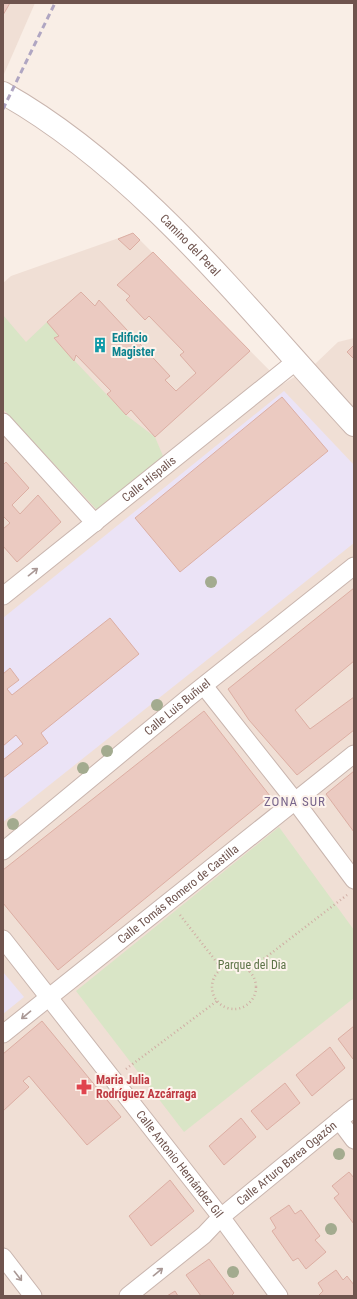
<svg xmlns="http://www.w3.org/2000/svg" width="357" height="1299" font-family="'Roboto Condensed',sans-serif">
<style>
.residential{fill:#f0dfd5}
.education{fill:#ebe3f6}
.green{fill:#d9e5c6}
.building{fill:#ebcac1;stroke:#dcaea3}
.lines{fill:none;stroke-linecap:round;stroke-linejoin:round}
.minor-casing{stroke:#c9b5ae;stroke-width:19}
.tertiary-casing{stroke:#c9b5ae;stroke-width:24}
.path{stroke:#d0ada4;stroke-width:2.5;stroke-dasharray:1 3;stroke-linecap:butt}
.minor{stroke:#fff;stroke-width:17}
.tertiary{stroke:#fff;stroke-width:22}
.rail{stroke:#b0a6c2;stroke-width:3;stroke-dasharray:6 4;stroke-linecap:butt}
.tree{fill:#a3ab8f}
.oneway{stroke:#a99895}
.labels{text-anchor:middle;stroke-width:4;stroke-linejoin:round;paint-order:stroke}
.street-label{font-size:12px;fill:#6f544e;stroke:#fdf3ec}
.culture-label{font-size:12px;font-weight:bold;fill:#0d838f;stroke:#fdf3ec;text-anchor:start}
.park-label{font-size:12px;fill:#5d7448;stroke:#fdf3ec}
.health-label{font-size:12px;font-weight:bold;fill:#be3a42;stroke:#fdf3ec;text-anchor:start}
.neighbourhood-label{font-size:13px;letter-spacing:1px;fill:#78668c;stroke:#fdf3ec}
</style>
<rect width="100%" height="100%" fill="#f9eee6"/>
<!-- residential -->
<g class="residential">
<path d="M3 3H35L4 74 3 73Z"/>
<path d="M133 233 283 384 315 364 338 342 354 338V1296H3V283L11 276Z"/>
</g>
<!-- education -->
<g class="education">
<path d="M284 391 354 465V543L3 822V618Z"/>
<path d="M3 972 24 997 3 1014Z"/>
</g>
<!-- green -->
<g class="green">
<path d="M3 315 26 342 47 322 59 336 54 339 126 415 155 437 163 456 98 511 3 409Z"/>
<path d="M279 827 354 930V998L184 1132 76 991Z"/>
</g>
<!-- building -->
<g class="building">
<path d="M3 3H10L3 15Z"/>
<path d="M133 233 140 240 130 250 118 239Z"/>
<path d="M153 252 250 351 155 437 131 410 126 415 107 394 111 391 76 355 74 361 54 338 59 336 47 322 81 292 95 306 99 300 170 376 165 380 176 391 196 373 180 355 184 352 149 316 145 320 126 300 130 296 117 285Z"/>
<path d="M354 345V359L347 352Z"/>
<path d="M282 397 328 451 180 572 135 518Z"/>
<path d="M6 462 29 488 12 505 20 514 38 495 61 522 17 562 3 546V529L10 523 3 516V465Z"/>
<path d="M354 588V661L295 710 310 729 354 697V730L297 775 249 720 228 689Z"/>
<path d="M110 618 139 654 41 733 48 743 3 778V760L23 744 16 735 3 746V674L10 668 19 680 7 689 12 695Z"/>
<path d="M204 711 270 796 58 970 3 903V870Z"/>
<path d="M354 771V832L326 794Z"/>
<path d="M42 1021 121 1117 87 1145 29 1076 23 1081 29 1087 3 1111V1054Z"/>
<path d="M354 1026V1059H353L338 1039Z"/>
<path d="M330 1047 345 1068 312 1096 296 1075Z"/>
<path d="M285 1083 300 1103 267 1130 251 1111Z"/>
<path d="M241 1118 256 1137 224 1165 209 1146Z"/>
<path d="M349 1172 354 1178V1224L334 1198 339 1194 332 1186Z"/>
<path d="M170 1180 194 1211 151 1246 129 1216Z"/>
<path d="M289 1205 295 1214 301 1210 320 1236 315 1240 326 1252 306 1269 298 1258 293 1261 272 1231 276 1228 270 1218Z"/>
<path d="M209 1259 234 1293 231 1296H201L186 1275Z"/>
<path d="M336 1270 343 1280 347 1276 354 1285V1296H318L323 1291 318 1283Z"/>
<path d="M175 1291 178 1296H167Z"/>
</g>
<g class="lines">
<defs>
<g id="minor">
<path d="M3 422 95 523"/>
<path id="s1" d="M3 596 295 362"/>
<path d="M204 686 295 801 354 880"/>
<path id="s2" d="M3 851 188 698 354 566"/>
<path id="s3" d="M3 939 221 1217 279 1296"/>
<path id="s4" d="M3 1034 354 754"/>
<path d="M339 1120 354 1140"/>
<path d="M3 1257 33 1296"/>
<path id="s5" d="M128 1296 204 1235 221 1217 354 1108"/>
</g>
<g id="tertiary">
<path id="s6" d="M3 93C140 170 248 310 354 425"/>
</g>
</defs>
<!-- minor casing -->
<use href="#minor" class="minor-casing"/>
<!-- tertiary casing -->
<use href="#tertiary" class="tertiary-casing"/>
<!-- path -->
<g class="path">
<path d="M180 915 222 969"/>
<circle cx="234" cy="987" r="22"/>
<path d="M248 971 347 895"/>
<path d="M126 1069 217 1001"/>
</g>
<!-- minor -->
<use href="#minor" class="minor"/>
<!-- tertiary -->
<use href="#tertiary" class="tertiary"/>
<!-- rail -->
<path class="rail" d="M3 109 55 3"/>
</g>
<!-- trees -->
<g class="tree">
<circle cx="211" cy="582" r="6"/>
<circle cx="157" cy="705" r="6"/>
<circle cx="107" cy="751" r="6"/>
<circle cx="83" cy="768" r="6"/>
<circle cx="13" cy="824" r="6"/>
<circle cx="339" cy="1154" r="6"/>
<circle cx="331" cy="1229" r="6"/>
<circle cx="233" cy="1272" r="6"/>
</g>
<!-- one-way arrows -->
<defs><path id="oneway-shaft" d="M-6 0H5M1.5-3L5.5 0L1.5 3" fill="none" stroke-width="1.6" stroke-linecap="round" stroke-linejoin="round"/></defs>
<g class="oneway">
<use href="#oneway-shaft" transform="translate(33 572) rotate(-39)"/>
<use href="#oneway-shaft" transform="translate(26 1015) rotate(140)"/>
<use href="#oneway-shaft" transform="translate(158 1272) rotate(-39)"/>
<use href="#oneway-shaft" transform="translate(18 1276) rotate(52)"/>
</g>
<!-- icons -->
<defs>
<symbol id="building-bare" viewBox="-9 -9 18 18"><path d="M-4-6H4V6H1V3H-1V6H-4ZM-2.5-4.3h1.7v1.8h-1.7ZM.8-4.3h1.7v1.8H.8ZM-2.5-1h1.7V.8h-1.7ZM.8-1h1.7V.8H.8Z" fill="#0f9aa8" stroke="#fdf3ec" stroke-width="2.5" paint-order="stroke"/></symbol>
<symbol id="pharmacy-bare" viewBox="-9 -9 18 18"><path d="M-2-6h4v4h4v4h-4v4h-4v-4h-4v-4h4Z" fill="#e0444e" stroke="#fdf3ec" stroke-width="2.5" paint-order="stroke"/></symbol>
</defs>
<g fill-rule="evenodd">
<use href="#building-bare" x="89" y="334" width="22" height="22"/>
<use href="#pharmacy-bare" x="73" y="1076" width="22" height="22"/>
</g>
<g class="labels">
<!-- street labels -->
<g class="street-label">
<text dy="4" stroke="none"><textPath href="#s6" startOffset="242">Camino del Peral</textPath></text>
<text dy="4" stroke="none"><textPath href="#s1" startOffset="187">Calle Híspalis</textPath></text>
<text dy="4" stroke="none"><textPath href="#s2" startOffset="226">Calle Luis Buñuel</textPath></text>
<text dy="4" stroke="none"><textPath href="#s4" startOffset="224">Calle Tomás Romero de Castilla</textPath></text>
<text dy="4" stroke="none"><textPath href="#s5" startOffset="207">Calle Arturo Barea Ogazón</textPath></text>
<text dy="4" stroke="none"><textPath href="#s3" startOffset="286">Calle Antonio Hernández Gil</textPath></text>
</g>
<!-- culture labels -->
<g class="culture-label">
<text x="112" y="342">Edificio<tspan x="112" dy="14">Magister</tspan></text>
</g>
<!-- park labels -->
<g class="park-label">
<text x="252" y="969">Parque del Dia</text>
</g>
<!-- health labels -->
<g class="health-label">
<text x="96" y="1084">Maria Julia<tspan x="96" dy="14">Rodríguez Azcárraga</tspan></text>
</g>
<!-- neighbourhood labels -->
<g class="neighbourhood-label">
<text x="295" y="806">ZONA SUR</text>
</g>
</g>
<!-- border -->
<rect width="357" height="1299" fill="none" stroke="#6f544e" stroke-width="8"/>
</svg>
